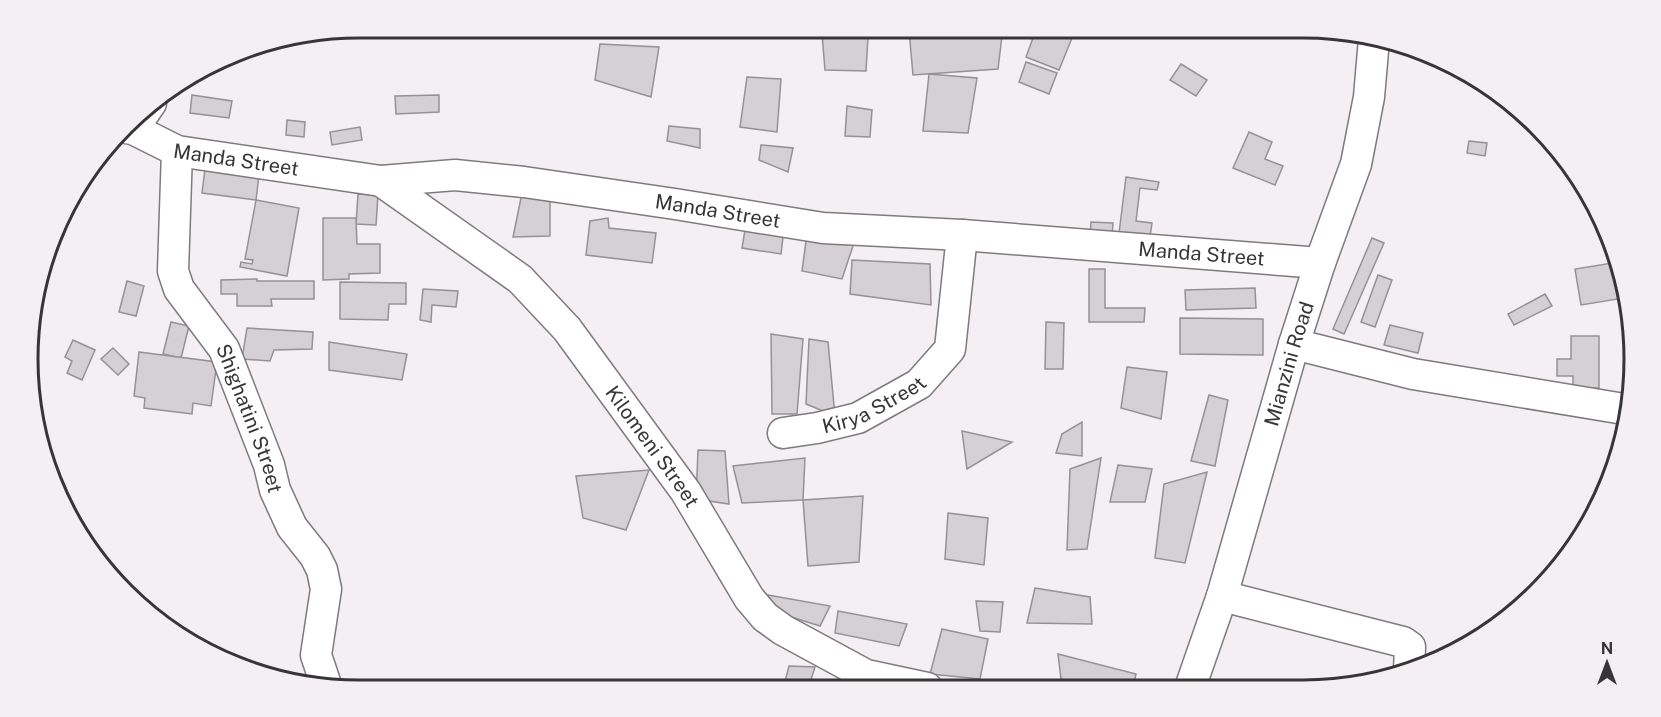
<svg xmlns="http://www.w3.org/2000/svg" width="1661" height="717" font-family="'Public Sans',sans-serif">
<style>
.building{fill:#d5d0d4;stroke:#969195;stroke-width:1.5}
.lines{fill:none;stroke-linecap:round;stroke-linejoin:round}
.minor-casing{stroke:#7f7a7e;stroke-width:33}
.minor{stroke:#fff;stroke-width:30}
.labels{text-anchor:middle;stroke-width:4.5;stroke-linejoin:round;paint-order:stroke}
.street-label{font-size:20px;fill:#373536;stroke:#f4eff3}
.rim{fill:none;stroke:#373536;stroke-width:3}
</style>
<rect width="100%" height="100%" fill="#f4eff3"/>
<!-- building -->
<g class="building">
<path d="M1037 27H1043L1072 38 1059 70 1026 57Z"/>
<path d="M909 30 1002 36 998 69 913 75Z"/>
<path d="M822 34 868 37 866 71 825 70Z"/>
<path d="M600 44 659 47 651 97 595 80Z"/>
<path d="M1026 62 1057 73 1049 94 1019 82Z"/>
<path d="M1181 64 1207 80 1196 96 1170 80Z"/>
<path d="M929 74 977 78 968 133 923 131Z"/>
<path d="M747 77 781 79 777 132 740 127Z"/>
<path d="M192 95 232 101 229 118 190 113Z"/>
<path d="M439 95V112L396 114 395 96Z"/>
<path d="M847 106 872 110 870 137 845 136Z"/>
<path d="M287 120 305 122 304 137 286 135Z"/>
<path d="M669 126 700 129V148L667 141Z"/>
<path d="M360 127 362 140 332 145 330 132Z"/>
<path d="M1249 132 1272 142 1265 159 1283 166 1275 185 1233 168Z"/>
<path d="M1469 141 1487 143 1485 156 1467 153Z"/>
<path d="M761 145 793 148 788 172 759 160Z"/>
<path d="M205 169 259 175 256 200 202 193Z"/>
<path d="M1126 177 1159 182 1157 190 1140 188 1136 221 1152 223 1150 237 1119 233Z"/>
<path d="M522 193 550 196V236L513 237Z"/>
<path d="M358 194 378 195 376 225 356 224Z"/>
<path d="M256 200 299 208 287 276 240 267 241 262 252 264 253 260 245 259Z"/>
<path d="M323 218H356L357 244H380V273L349 274V279L323 280Z"/>
<path d="M608 218 609 228 656 233 652 263 586 255 590 221Z"/>
<path d="M1091 222 1113 223 1112 236 1090 235Z"/>
<path d="M745 230 783 237 781 254 742 248Z"/>
<path d="M807 234 855 240 842 279 802 271Z"/>
<path d="M1372 238 1384 243 1344 334 1333 329Z"/>
<path d="M852 260 930 264 931 305 850 294Z"/>
<path d="M1612 263 1618 299 1581 305 1575 269Z"/>
<path d="M1089 269H1105V308H1145L1144 322H1089Z"/>
<path d="M1378 275 1392 280 1375 327 1361 322Z"/>
<path d="M257 279V281H314V299H271L272 306H237V294H221V280Z"/>
<path d="M127 281 144 286 136 316 119 312Z"/>
<path d="M340 282 406 283V304H389L388 320 340 319Z"/>
<path d="M1255 288 1256 308 1186 310 1185 290Z"/>
<path d="M423 289 458 291 456 307 432 305 431 322 420 320Z"/>
<path d="M1545 294 1552 306 1514 325 1508 314Z"/>
<path d="M1180 318 1263 319V355L1180 354Z"/>
<path d="M171 322 189 326 181 358 163 354Z"/>
<path d="M1046 322 1064 323 1063 369H1045Z"/>
<path d="M1390 325 1423 333 1418 353 1384 345Z"/>
<path d="M247 328 313 332 312 349 274 350 270 361 242 359Z"/>
<path d="M771 334 803 339 797 414H772Z"/>
<path d="M1571 336H1599V388H1573V376H1557V359H1571Z"/>
<path d="M809 339 828 342 835 416 806 404Z"/>
<path d="M73 340 95 350 82 380 67 373 72 361 65 357Z"/>
<path d="M329 342 407 354 402 380 329 370Z"/>
<path d="M113 348 129 364 118 375 101 359Z"/>
<path d="M139 352 217 362 211 406 193 403 192 414 144 408 145 398 134 396Z"/>
<path d="M1127 367 1167 372 1161 419 1121 408Z"/>
<path d="M1209 395 1228 400 1215 466 1191 461Z"/>
<path d="M1082 422V456L1056 453 1062 434Z"/>
<path d="M962 431 1012 442 967 469Z"/>
<path d="M698 450 725 451 729 504 696 499Z"/>
<path d="M805 458 803 500 742 503 733 466Z"/>
<path d="M1101 458 1087 549 1067 550 1070 469Z"/>
<path d="M1118 465 1152 469 1145 502H1110Z"/>
<path d="M649 470 626 530 583 518 576 476Z"/>
<path d="M1207 472 1185 563 1155 558 1164 484Z"/>
<path d="M863 496 859 562 808 566 803 500Z"/>
<path d="M948 513 988 518 984 565 945 559Z"/>
<path d="M1035 588 1090 597 1092 624 1027 623Z"/>
<path d="M768 595 830 606 820 626 766 609Z"/>
<path d="M976 601 1003 602 1000 632 980 631Z"/>
<path d="M838 611 907 624 899 646 835 633Z"/>
<path d="M942 629 988 639 980 679 930 674Z"/>
<path d="M1058 654 1136 674 1133 688H1083L1061 679Z"/>
<path d="M789 666 815 667 808 689H783Z"/>
</g>
<g class="lines">
<defs>
<g id="minor">
<path id="s1" d="M125 128 133 129 177 151 381 181 455 175 524 182 675 204 823 228 962 235 1320 263"/>
<path d="M133 129 151 103"/>
<path id="s2" d="M177 151 173 271 179 289 224 349 269 465 275 490 292 527 315 556 322 570 326 589 316 655 326 685"/>
<path id="s3" d="M381 181 520 279 567 329 686 492 749 598 765 617 783 630 866 675 927 688"/>
<path d="M1294 344 1413 374 1624 409"/>
<path id="s4" d="M783 433 817 428 858 418 919 384 950 349 962 235"/>
<path d="M1222 596 1403 642 1410 647 1409 670"/>
<path id="s5" d="M1190 688 1222 596 1294 344 1320 263 1356 164 1369 97 1374 39"/>
</g>
</defs>
<!-- minor casing -->
<use href="#minor" class="minor-casing"/>
<!-- minor -->
<use href="#minor" class="minor"/>
</g>
<g class="labels">
<!-- street labels -->
<g class="street-label">
<text dy="7" stroke="none"><textPath href="#s1" startOffset="117">Manda Street</textPath></text>
<text dy="7" stroke="none"><textPath href="#s1" startOffset="603">Manda Street</textPath></text>
<text dy="7" stroke="none"><textPath href="#s1" startOffset="1089">Manda Street</textPath></text>
<text dy="7" stroke="none"><textPath href="#s5" startOffset="339">Mianzini Road</textPath></text>
<text dy="7" stroke="none"><textPath href="#s4" startOffset="96">Kirya Street</textPath></text>
<text dy="7" stroke="none"><textPath href="#s2" startOffset="288">Shighatini Street</textPath></text>
<text dy="7" stroke="none"><textPath href="#s3" startOffset="384">Kilomeni Street</textPath></text>
</g>
</g>
<!-- crop -->
<path d="M0 0H1661V717H0ZM359 38H1303A321 321 0 0 1 1624 359V359A321 321 0 0 1 1303 680H359A321 321 0 0 1 38 359V359A321 321 0 0 1 359 38Z" fill="#f4eff3" fill-rule="evenodd"/>
<path class="rim" d="M359 38H1303A321 321 0 0 1 1624 359V359A321 321 0 0 1 1303 680H359A321 321 0 0 1 38 359V359A321 321 0 0 1 359 38Z"/>
<!-- north arrow -->
<g transform="translate(1607 663)" stroke="#f4eff3" stroke-width="4.5" paint-order="stroke">
<path d="M0-4.5L10 22L0 15L-10 22Z" fill="#373536"/>
<text y="-9" font-size="16" font-weight="bold" text-anchor="middle" fill="#373536">N</text>
</g>
</svg>
